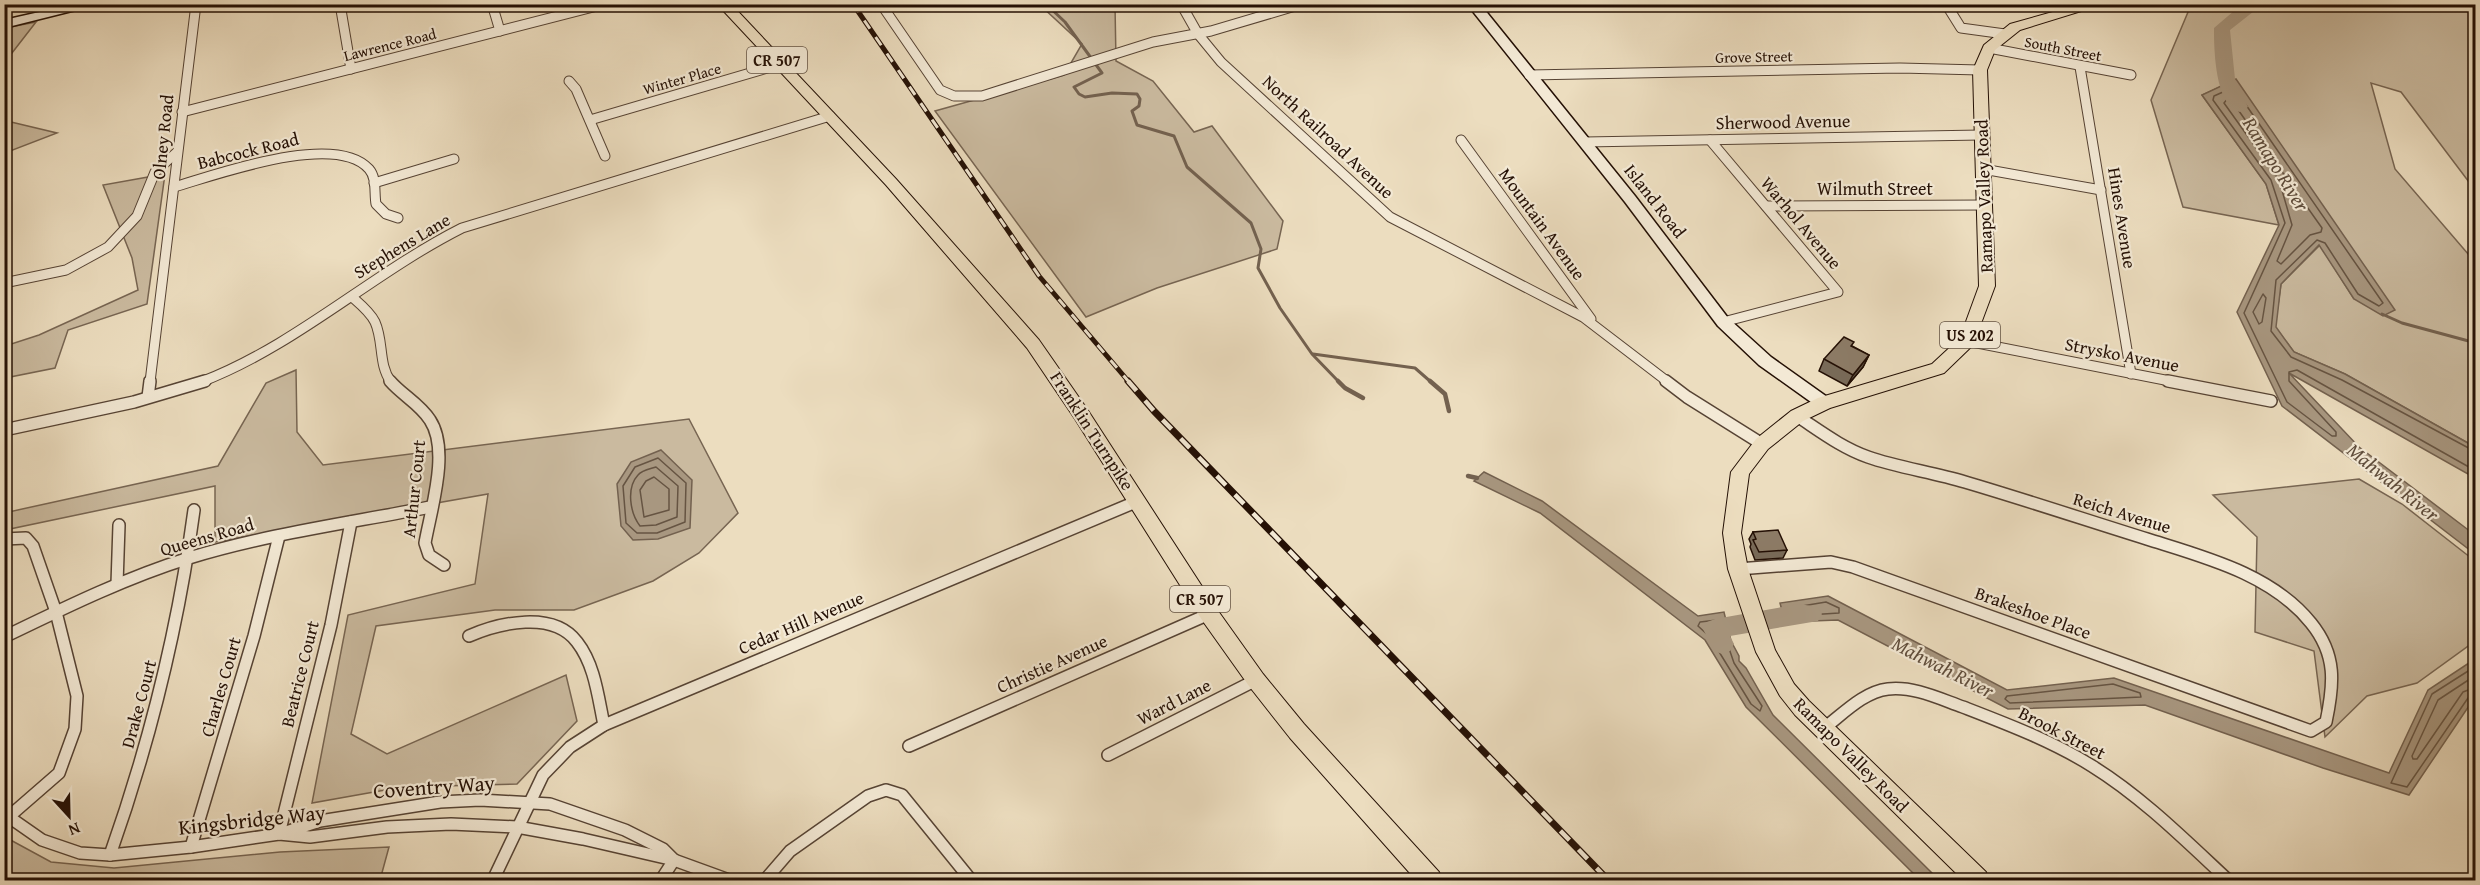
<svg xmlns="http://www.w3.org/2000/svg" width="2480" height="885" font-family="'Gentium Book Plus',serif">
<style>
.green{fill:#caba9f;stroke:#776552;stroke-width:1.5}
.water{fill:#a89780;stroke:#73614f;stroke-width:1.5}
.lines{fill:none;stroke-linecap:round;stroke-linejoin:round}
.shore{stroke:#665442;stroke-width:1.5}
.stream-far1{stroke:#73614f;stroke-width:3}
.stream{stroke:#73614f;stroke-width:4.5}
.river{fill:#a89780;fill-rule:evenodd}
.street-far1-casing{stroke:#564334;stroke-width:11}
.street-casing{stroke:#564334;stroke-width:14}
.secondary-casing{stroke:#241005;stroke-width:3}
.primary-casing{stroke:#241005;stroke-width:2}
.street-far1{stroke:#f3e9d5;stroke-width:9}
.street{stroke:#f3e9d5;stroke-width:11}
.secondary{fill:#f3e9d5;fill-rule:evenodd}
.primary{fill:#ecddbf;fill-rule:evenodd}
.rail-far1-casing{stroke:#241005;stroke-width:5}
.rail-casing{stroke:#241005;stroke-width:7}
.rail-far1{stroke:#f3e9d5;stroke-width:3;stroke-dasharray:10;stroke-linecap:butt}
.rail{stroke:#f3e9d5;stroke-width:4.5;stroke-dasharray:13;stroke-linecap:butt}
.wall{fill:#786a58;stroke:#241005;stroke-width:1.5}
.shaded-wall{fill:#625647;stroke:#241005;stroke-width:1.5}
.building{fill:#8c7b66;stroke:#241005;stroke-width:1.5}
.labels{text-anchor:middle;stroke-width:4.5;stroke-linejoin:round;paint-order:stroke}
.far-street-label{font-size:15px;fill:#241005;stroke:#f3e9d5}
.shield{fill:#f3e9d5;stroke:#625143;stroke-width:1.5}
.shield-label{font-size:16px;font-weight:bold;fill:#241005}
.street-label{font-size:18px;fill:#241005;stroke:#f3e9d5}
.water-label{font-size:20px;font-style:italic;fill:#5f4d3c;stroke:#f3e9d5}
.near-street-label{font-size:21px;fill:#241005;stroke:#f3e9d5}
</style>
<rect width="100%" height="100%" fill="#ecddbf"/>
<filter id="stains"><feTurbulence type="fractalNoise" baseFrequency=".00333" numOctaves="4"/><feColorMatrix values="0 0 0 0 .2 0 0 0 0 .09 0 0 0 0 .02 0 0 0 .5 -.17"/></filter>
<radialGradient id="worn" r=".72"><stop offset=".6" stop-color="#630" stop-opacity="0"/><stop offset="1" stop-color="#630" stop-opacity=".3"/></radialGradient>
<!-- green -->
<g class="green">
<path d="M1040 5H1115L1116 61 1153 81 1194 132 1212 126 1283 221 1277 249 1157 288 1086 317 935 111 1064 75 1082 44Z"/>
<path d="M2191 5H2475V190L2401 92 2371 83 2395 169 2475 262V447L2345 374 2294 352 2275 327 2281 284 2320 245 2354 299 2236 80 2202 95 2266 184 2279 225 2183 207 2151 100Z"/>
<path d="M36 22 5 62V28Z"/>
<path d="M11 122 57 133 5 153V124Z"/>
<path d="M165 174 147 304 68 330 55 368 5 378V346L39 335 138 290 132 258 103 185Z"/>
<path d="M296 370 297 432 323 465 689 419 738 513 699 553 653 581 574 610H495L376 626 351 734 387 754 566 675 577 721 517 784 402 787 312 803 348 615 475 584 488 494 215 542V486L5 530 4 513 218 466 266 383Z"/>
<path d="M2359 479 2402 504 2475 561V641L2417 683 2367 696 2325 737 2314 651 2255 632 2257 537 2213 495Z"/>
<path d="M5 837 51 862 114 868 280 852 389 847 380 880H5Z"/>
</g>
<!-- water -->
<g class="water">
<path d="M2236 79 2395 310 2383 316 2354 299 2319 245 2281 284 2276 327 2294 352 2345 374 2475 447V478L2289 373 2359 447 2475 535V554L2282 406 2237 312 2279 225 2266 184 2202 95Z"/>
<path d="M661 450 692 480 690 528 658 539 633 540 621 526 617 484 631 462Z"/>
<path d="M1484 472 1542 501 1698 616 1724 612 1731 641 1739 656V661L1746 668 1773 715 1939 880H1920L1746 707 1705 640 1540 513 1474 481Z"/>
<path d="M1828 596 2007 690 2114 678 2389 773 2428 690 2475 659V697L2409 795 2323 768 2145 705 2008 709 1838 620 1785 622 1780 603Z"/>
</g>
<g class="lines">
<!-- shore -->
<g class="shore">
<path d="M2229 97 2322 228 2321 232 2310 235 2281 264 2277 261 2292 225 2279 180 2224 103Z"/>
<path d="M2263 294 2266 298 2262 322 2259 324 2253 312Z"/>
<path d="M2476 452 2342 380 2291 357 2271 331 2276 280 2317 240 2325 243 2358 294 2379 306 2383 303 2235 89 2232 88 2214 96 2213 100 2271 180 2285 223 2244 313 2287 402 2332 436H2336V432L2289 381V372L2297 370 2476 471"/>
<path d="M658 458 686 483 685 522 657 533H637L626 523 623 486 635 467Z"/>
<path d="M656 467 678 486 677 517 656 525 640 526C630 513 626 488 638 475 642 470 650 469 656 467Z"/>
<path d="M654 477 669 489V510L644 517 640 490 646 481Z"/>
<path d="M1826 602 1839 608V613L1792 616 1788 611 1790 608Z"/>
<path d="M1717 620 1720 622 1734 663 1762 706 1760 711 1751 704 1710 637 1698 626 1700 622Z"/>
<path d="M2476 666 2432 694 2391 783 2407 787 2468 698 2476 695"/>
<path d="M2476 675 2438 700 2412 756 2413 759H2417L2463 692 2476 687"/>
<path d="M2113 684 2140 693 2141 697 2010 703 2005 699 2007 696Z"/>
</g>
<!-- stream-far1 -->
<g class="stream-far1">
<path d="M1046 4 1065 22 1102 73 1074 87 1079 94 1085 97 1112 93 1137 94 1140 99 1139 106 1132 111 1137 125 1174 136 1187 167 1251 223 1261 249 1258 268 1280 308 1312 354 1339 382"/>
<path d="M2382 314 2402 323 2476 343"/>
<path d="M1313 354 1415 368 1431 382"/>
</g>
<!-- stream -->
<g class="stream">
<path d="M1338 381 1345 388 1363 398"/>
<path d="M1430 381 1445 394 1449 411"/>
<path d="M1468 476 1477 478"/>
</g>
<!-- river -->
<g class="river">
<path d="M2242 4H2258V8L2230 30 2235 79 2248 107 2240 112C2215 106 2214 49 2214 28Z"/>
<path d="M1799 604 1818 607 1822 614 1818 621 1730 636 1734 644 1730 651 1722 654 1714 651 1703 629 1707 622 1715 619Z"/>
</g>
<defs>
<g id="street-far1">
<path d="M340 4 351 69"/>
<path d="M492 4 500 31"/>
<path d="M881 4 940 90 954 96H982L1153 42 1211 31 1302 4"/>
<path d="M1181 4 1198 34 1221 62 1390 217 1583 317 1668 382"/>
<path d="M1946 4 1961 28 2005 34"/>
<path d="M1989 48 2131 75"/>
<path d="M2080 67 2131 374"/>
<path d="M1529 75 1900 68 1980 70"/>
<path d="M569 81 576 89 605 156"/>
<path d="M182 112 605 4"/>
<path d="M590 120 781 64"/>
<path d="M1461 140 1591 319"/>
<path d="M1710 140 1838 292 1723 322"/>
<path d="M1585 142 1981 135"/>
<path d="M1983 169 2101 190"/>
<path d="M374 183 454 159"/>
<path d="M174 187C216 175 335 131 369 169 377 178 374 193 376 204L386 214 398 218"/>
<path d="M1766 206 1984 205"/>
<path d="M4 283 66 270 108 247 137 216 155 172 177 152"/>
<path d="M352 297C360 304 370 312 375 322 384 342 378 364 391 382"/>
<path d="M1967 341 2175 382"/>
<path d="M150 382 196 4"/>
<path d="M201 382C297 345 371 274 462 228L830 116"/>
</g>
<g id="street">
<path d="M390 381C402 395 420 404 430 420 450 450 431 509 425 543L429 555 444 565"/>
<path d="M1666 381 1687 397 1762 444"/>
<path d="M2168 381 2271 401"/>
<path d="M148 397 150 381"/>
<path d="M4 430 134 402 205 381"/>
<path d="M4 539 26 538 33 546 56 612 77 696 75 729 59 773 5 820"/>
<path d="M1738 569 1831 562 1853 567 2311 731 2326 722C2334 684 2337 655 2311 623 2272 574 2204 557 2147 539 2086 520 2026 500 1965 482 1933 472 1899 468 1868 457 1842 448 1820 431 1797 416"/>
<path d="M117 584 119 525"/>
<path d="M469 636C499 623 553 610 577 642 595 665 598 697 604 725"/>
<path d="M4 637C64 608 125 578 189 558 267 534 349 523 430 507"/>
<path d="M1823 729C1843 714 1863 692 1888 689 1914 686 1940 699 1963 707 2007 724 2052 741 2092 766 2142 797 2185 840 2228 880"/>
<path d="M909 746 1209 614"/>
<path d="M1108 755 1256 680"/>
<path d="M4 810 9 817 42 840 80 853 110 855 191 847 279 834 310 837 387 827 451 824 517 827 583 839 674 860 729 880"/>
<path d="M283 833 320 821 440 802 480 800 550 804 625 830 663 849 674 860"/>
<path d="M279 834 331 625 351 522"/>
<path d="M191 847 254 636 279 536"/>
<path d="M110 855C150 742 178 629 194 510"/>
<path d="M493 880 543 775 570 747 604 725 1138 501"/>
<path d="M661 880 674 860"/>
<path d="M765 880 790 851 868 796 886 790 902 795 971 880"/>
</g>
<g id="secondary">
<path d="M75 4H100L4 28V20Z"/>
<path d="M1467 4H1480L1635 196 1728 318 1771 357 1830 399 1832 403 1830 407H1818L1759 365 1718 326 1625 202Z"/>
</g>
<g id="primary">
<path d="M717 4H731L896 179 1039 340 1087 409 1216 608 1263 674 1304 724 1439 872 1442 880H1416L1290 738 1249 686 1202 620 1075 419 1027 348 886 185Z"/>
<path d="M2081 4H2104L2020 30 1995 50 1987 70 1995 286 1973 345 1944 373 1830 408 1803 421 1768 449 1749 474 1741 533 1748 569 1775 650 1794 684 1809 701 1986 872 1989 880H1963L1795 715 1780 696 1756 652 1728 569 1723 533 1731 472 1756 439 1791 411 1818 398 1932 364 1960 338 1979 286 1973 70 1984 45 2010 24Z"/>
</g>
</defs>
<!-- street-far1 casing -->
<use href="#street-far1" class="street-far1-casing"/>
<!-- street casing -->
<use href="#street" class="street-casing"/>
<!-- secondary casing -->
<use href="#secondary" class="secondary-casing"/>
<!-- primary casing -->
<use href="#primary" class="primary-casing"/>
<!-- street-far1 -->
<use href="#street-far1" class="street-far1"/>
<!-- street -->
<use href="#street" class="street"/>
<!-- secondary -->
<use href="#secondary" class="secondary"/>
<!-- primary -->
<use href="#primary" class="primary"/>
<defs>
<path id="rail-far1" d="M853 4 1039 276 1129 382"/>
<path id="rail" d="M1128 381 1154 411 1608 880"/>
</defs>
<!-- rail-far1 casing -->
<use href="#rail-far1" class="rail-far1-casing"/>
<!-- rail casing -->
<use href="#rail" class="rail-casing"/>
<!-- rail-far1 -->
<use href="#rail-far1" class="rail-far1"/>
<!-- rail -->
<use href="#rail" class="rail"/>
</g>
<!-- wall -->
<g class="wall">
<path d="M1852 346 1869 355 1863 367 1847 386 1819 371 1824 359Z"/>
<path d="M1753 532 1787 550 1783 558 1755 560 1750 547 1751 544 1749 539Z"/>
</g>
<!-- shaded-wall -->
<path class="shaded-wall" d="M1869 355 1863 367 1847 386 1853 375Z"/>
<!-- building -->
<g class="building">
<path d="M1844 337 1854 342 1851 346 1869 355 1853 375 1824 359Z"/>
<path d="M1778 530 1787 550 1759 552 1753 540 1756 539 1753 532Z"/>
</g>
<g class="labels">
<!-- far-street labels -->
<g class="far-street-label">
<text transform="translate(390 45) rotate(-14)" y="5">Lawrence Road</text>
<text transform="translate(2063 49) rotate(11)" y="5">South Street</text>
<text transform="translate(1754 57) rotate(-1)" y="5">Grove Street</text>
<text transform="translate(682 79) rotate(-16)" y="5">Winter Place</text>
</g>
<!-- shield labels -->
<g class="shield">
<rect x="747" y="47" width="60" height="26" rx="4.5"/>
<rect x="1940" y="322" width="60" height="26" rx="4.5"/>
<rect x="1170" y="586" width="60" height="26" rx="4.5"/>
</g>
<g class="shield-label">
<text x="777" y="66">CR 507</text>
<text x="1970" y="341">US 202</text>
<text x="1200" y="605">CR 507</text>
</g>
<!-- street labels -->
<g class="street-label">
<text transform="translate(1783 122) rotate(-1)" y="6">Sherwood Avenue</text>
<text transform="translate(163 137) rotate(-84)" y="6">Olney Road</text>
<text transform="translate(1328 137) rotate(43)" y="6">North Railroad Avenue</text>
<text transform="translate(248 151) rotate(-14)" y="6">Babcock Road</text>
<text x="1875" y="195">Wilmuth Street</text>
<text transform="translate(1984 196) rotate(-92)" y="6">Ramapo Valley Road</text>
<text transform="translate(1655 201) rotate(52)" y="6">Island Road</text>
<text transform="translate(2122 218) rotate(81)" y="6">Hines Avenue</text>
<text transform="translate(1801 223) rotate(50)" y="6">Warhol Avenue</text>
<text transform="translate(1542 224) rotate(54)" y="6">Mountain Avenue</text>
<text transform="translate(402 246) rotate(-31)" y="6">Stephens Lane</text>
<text transform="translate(2122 355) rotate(11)" y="6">Strysko Avenue</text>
<text transform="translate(1092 431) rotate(57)" y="6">Franklin Turnpike</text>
<text transform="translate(414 489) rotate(-84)" y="6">Arthur Court</text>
<text transform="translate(2122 513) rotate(17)" y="6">Reich Avenue</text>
<text transform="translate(207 537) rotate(-16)" y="6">Queens Road</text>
<text transform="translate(2033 613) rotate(20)" y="6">Brakeshoe Place</text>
<text transform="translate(801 623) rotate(-23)" y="6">Cedar Hill Avenue</text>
<text transform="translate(1052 664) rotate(-24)" y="6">Christie Avenue</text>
<text transform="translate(300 674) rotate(-76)" y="6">Beatrice Court</text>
<text transform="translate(221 687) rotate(-74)" y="6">Charles Court</text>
<text transform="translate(1174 702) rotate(-27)" y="6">Ward Lane</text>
<text transform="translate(139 704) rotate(-75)" y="6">Drake Court</text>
<text transform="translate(2062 733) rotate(27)" y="6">Brook Street</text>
<text transform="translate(1851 755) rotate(45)" y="6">Ramapo Valley Road</text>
</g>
<!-- water labels -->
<g class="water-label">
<text transform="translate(2276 164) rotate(58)" y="7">Ramapo River</text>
<text transform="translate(2393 482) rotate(39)" y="7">Mahwah River</text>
<text transform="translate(1943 667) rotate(27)" y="7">Mahwah River</text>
</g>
<!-- near-street labels -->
<g class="near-street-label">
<text transform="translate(434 787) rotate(-4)" y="7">Coventry Way</text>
<text transform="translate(252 820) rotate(-6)" y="7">Kingsbridge Way</text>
</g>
</g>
<!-- margin -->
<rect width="2480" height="885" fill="none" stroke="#ecddbf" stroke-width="24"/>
<rect x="6" y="6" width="2468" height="873" fill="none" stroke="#241005" stroke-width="3"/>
<rect x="12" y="12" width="2456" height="861" fill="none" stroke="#241005" stroke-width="1.5"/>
<!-- north arrow -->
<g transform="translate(69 816) rotate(158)" stroke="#f3e9d5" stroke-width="4.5" paint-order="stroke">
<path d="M0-4.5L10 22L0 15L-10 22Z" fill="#241005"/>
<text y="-9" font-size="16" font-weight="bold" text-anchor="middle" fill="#241005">N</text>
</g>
<rect width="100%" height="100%" filter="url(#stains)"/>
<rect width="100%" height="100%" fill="url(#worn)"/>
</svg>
